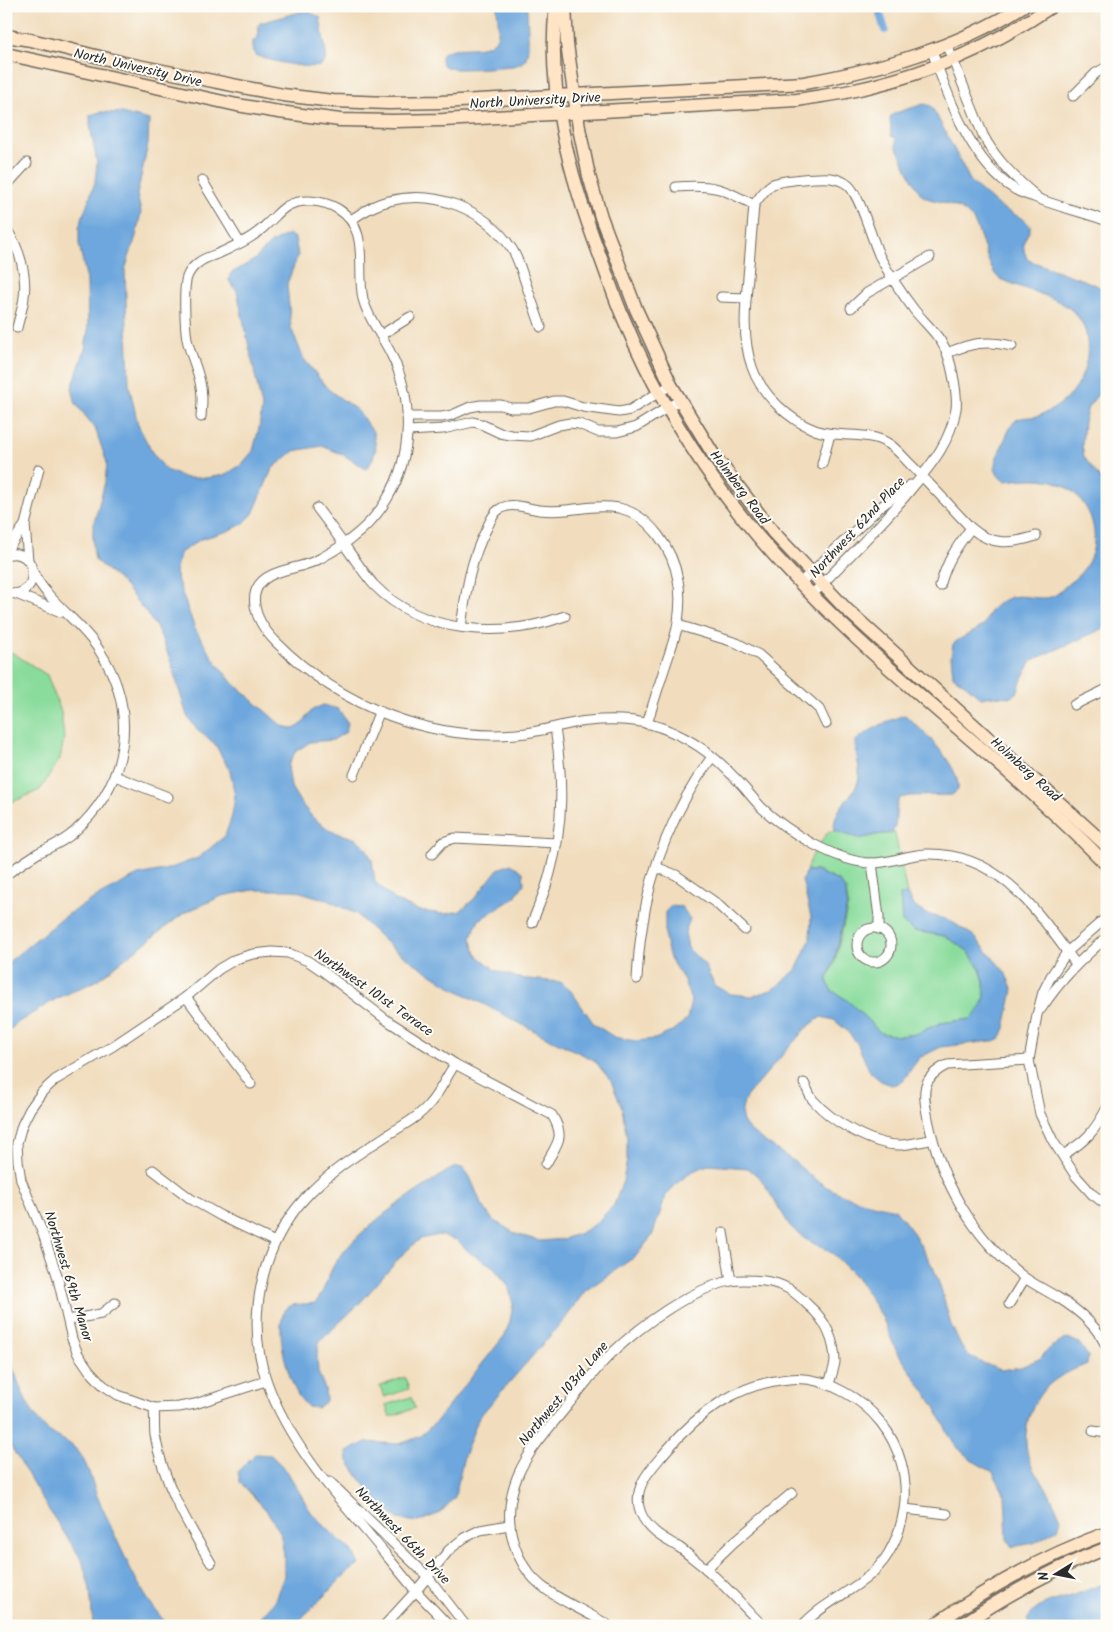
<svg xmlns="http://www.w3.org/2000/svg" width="1113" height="1632" font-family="Kalam,sans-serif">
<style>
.green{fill:#8adc9c;stroke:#5a8464}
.water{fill:#6ea7dd;stroke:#4c6984}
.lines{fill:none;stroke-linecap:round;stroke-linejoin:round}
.canal{stroke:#6ea7dd;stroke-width:8}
.street-casing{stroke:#70695e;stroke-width:11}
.secondary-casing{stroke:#70695e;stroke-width:15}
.street{stroke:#fff;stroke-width:9}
.secondary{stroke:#ffe4c6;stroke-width:12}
.labels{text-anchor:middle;stroke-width:4;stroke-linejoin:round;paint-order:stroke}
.street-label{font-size:14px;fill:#2b2b2b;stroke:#fdfcf7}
</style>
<rect width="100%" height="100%" fill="#fdfcf7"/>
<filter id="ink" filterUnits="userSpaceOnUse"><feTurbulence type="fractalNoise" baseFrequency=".02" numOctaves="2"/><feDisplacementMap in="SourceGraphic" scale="10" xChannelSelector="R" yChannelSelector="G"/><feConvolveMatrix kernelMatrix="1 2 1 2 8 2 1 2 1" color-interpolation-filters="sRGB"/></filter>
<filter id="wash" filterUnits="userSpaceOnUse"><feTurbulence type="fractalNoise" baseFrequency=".0096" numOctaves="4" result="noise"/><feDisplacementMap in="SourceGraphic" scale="20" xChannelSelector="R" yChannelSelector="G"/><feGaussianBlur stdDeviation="1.12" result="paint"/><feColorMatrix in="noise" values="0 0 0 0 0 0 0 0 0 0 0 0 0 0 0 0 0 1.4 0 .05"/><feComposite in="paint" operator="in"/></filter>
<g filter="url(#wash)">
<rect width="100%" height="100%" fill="#f1ddbd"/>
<!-- green -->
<g class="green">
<path d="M6 652 13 653 47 675 61 712 64 738 60 759 40 790 6 805Z"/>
<path d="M829 831H835L861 839 875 835 895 833 907 894 900 896 902 922 914 931 945 936 968 951 980 970 984 981 985 997 979 1010 971 1019 940 1023 916 1034 898 1036 881 1033 847 1000 831 990 827 980 835 961 848 905 846 891 840 882 817 871 806 870 815 850Z"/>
<path d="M405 1377 409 1389 384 1397 380 1386Z"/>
<path d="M411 1397 415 1408 390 1417 386 1405Z"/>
</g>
<!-- water -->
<g class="water">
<path d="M497 6H527C527 18 530 49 526 58 523 63 518 65 513 66 496 67 480 69 463 69 455 69 442 70 441 60 441 57 441 55 443 53 455 43 489 55 497 37 500 28 497 15 497 6Z"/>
<path d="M300 12H309L320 17 326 54C326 58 325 62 322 65 314 71 264 60 256 55L253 50V41L257 39 259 33 258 26 260 23Z"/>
<path d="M924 104 931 106 937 116 971 182 1000 207 1025 220 1030 226V231C1022 240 1022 250 1028 260L1094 284 1107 291V383L1088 407 1084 422 1082 445 1084 457 1107 488V627L1033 660 1023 676 1017 693 1011 697 993 696 981 698 966 685 953 676 951 656 953 644C962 636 974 633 982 626 988 621 987 615 991 610 994 606 1002 601 1006 599 1020 592 1037 601 1051 597 1058 595 1064 587 1069 583 1074 579 1080 575 1083 570 1099 550 1097 522 1083 503 1061 474 1037 478 1004 481 987 468 998 457 1004 441 1007 435 1010 426 1015 421 1021 416 1030 418 1037 416 1070 406 1091 374 1087 340 1082 300 1043 297 1013 284 1009 282 1003 281 999 278 988 271 982 234 973 220 964 207 947 203 933 200 930 199 925 198 923 196 917 192 901 155 896 146V138L891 136 890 117 895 113Z"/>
<path d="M101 112 122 113 149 120 148 144 137 195 141 212 136 236 125 270 129 384 138 425 152 452 166 470 186 478H205L225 475 241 465 253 451 259 428 262 407 237 291 229 281 230 274 254 260 270 244 288 234 295 238 298 255 287 284 291 328 304 359 328 389 358 411 373 432 376 448 372 461 366 469 342 454 322 446 294 451 272 469 253 514 243 524 228 531 201 539 180 553 175 573 195 629 213 658 231 681 282 726 291 728 298 727 302 724 312 710 323 705 338 709 348 723 346 732 333 740 310 742 295 752 288 766 291 787 300 802 313 818 331 831 357 839 366 848 372 860 375 882 396 901 420 911 444 914 460 911 474 899 498 869 511 864 523 872 524 884 514 898 479 920 471 937 476 954 495 970 518 978 560 982 571 991 594 1024 614 1037 635 1041 655 1039 673 1031 687 1019 691 1001 684 980 670 959 665 939V912L671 906 682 907 690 919 685 932 688 948 704 964 715 986 731 994 753 996 774 989 796 970 810 940 811 917 802 880 806 871H816L840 882 846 891 847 905 834 961 827 980 831 990 847 1000 881 1033 898 1036 916 1034 940 1023 971 1019 979 1010 985 997 984 981 981 970 968 951 945 936 914 931 902 922 900 895 907 894 915 907 926 914 949 920 974 936 1005 972 1013 990 1005 1028 1000 1040 941 1047 919 1058 902 1082 892 1085 881 1081 870 1072 857 1043 846 1030 834 1020 821 1017 805 1029 746 1097C743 1106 739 1114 744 1123 750 1133 773 1147 783 1154 795 1161 805 1172 816 1180 840 1197 867 1203 895 1209L914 1234 934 1269 942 1292 951 1325 965 1353 980 1362 1001 1370 1021 1367 1039 1359 1051 1347 1068 1338 1079 1343 1088 1356 1087 1364C1075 1369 1060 1375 1050 1384 1026 1404 1019 1442 1033 1469 1037 1477 1044 1483 1048 1491 1053 1500 1057 1510 1061 1519L1058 1529 1034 1543 1012 1547 1007 1539 1005 1495 993 1472 971 1460 956 1446 949 1435 935 1407 896 1350 882 1317 858 1279 832 1253 805 1239 790 1226 761 1179 748 1168 708 1165 693 1171 677 1183 666 1196 652 1236 636 1256 585 1291 565 1319 479 1417 464 1456 455 1497 440 1513 418 1522 398 1519 383 1507 361 1480 348 1461 347 1452 366 1442 399 1444 419 1437 435 1423 505 1335 510 1321 513 1304 508 1285 491 1265 470 1253 457 1240 439 1235 420 1239 403 1254 360 1303 319 1342 317 1355 318 1372 325 1389 326 1401 317 1408 308 1407C305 1403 301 1400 298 1395 289 1381 268 1313 292 1305 296 1304 310 1304 315 1303 326 1291 327 1273 338 1259 362 1227 397 1204 430 1183 438 1178 448 1169 457 1167 459 1167 462 1168 464 1168L470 1177 481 1203 492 1219 516 1234 540 1241 563 1239 580 1233 594 1225 614 1205 623 1181 627 1160V1138L622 1108 611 1081 594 1060 546 1037 451 987 392 948 356 914 327 900 294 890H254L222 896 184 913 96 981 56 999 17 1023 6 1034V964L62 918 103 893 138 875 168 869 198 858 225 836 232 816 235 796 230 771 215 744 196 728 187 716 170 659 159 632 148 615 122 583 95 560 93 546V527L105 482 107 463 95 428 76 404 72 388 85 349 88 331 87 281 79 244V227L95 182 97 163 90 125V115Z"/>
<path d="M905 715C922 730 961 765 958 790L952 795 909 796 900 798C893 809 899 823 892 833L875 835 861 839 835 831C830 811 852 799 858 782 862 769 855 756 855 742 862 733 893 718 905 715Z"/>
<path d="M6 1347C15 1373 25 1409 46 1429 58 1439 74 1442 82 1457 89 1469 92 1482 97 1496 103 1510 110 1524 116 1538 131 1570 144 1600 169 1626H93L90 1589 82 1560 47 1507 6 1438Z"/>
<path d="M255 1454 271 1455 287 1471 311 1512 334 1535 352 1550 359 1565 347 1573 294 1626H245L259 1619 274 1602 284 1576V1554L280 1532 267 1511 240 1482 238 1471Z"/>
<path d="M1105 1583H1107V1626H1030L1027 1620C1038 1602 1054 1602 1071 1596 1083 1592 1094 1587 1105 1583Z"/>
</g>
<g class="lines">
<!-- canal -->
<path class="canal" d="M880 6V14L885 30"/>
</g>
</g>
<g filter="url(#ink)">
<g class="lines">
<defs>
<g id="street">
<path d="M947 45 983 135C996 160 1015 178 1036 196"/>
<path d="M932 51C948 97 972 165 1016 190 1021 193 1028 195 1034 197 1058 207 1083 212 1107 221"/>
<path d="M1073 96 1096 73 1107 67"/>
<path d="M202 180 240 243"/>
<path d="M6 186 27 163"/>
<path d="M676 187C713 184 722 188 754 205"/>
<path d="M754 205C759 198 764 190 771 185 779 180 821 177 831 178 837 179 843 181 848 185 860 195 872 240 880 257 890 276 902 294 915 311 926 324 941 337 947 353 952 366 958 396 956 409 950 444 930 466 908 493 878 529 844 561 812 595"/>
<path d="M754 205C752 229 750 253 748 277 745 306 742 339 752 367 761 394 789 420 815 430 839 439 867 430 889 444 897 449 904 458 911 465 931 485 951 507 971 528 992 546 1011 544 1036 536"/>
<path d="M351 220C363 212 375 204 389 201 435 189 485 209 512 249 518 258 521 270 525 281 530 296 536 312 541 327"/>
<path d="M6 229C20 248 27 275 24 297 23 308 19 318 17 328"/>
<path d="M721 297 746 298"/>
<path d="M851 308 867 293 930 257"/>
<path d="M381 335 410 317"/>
<path d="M947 353C971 343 986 340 1012 346"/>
<path d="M201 417C202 404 203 394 200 382 197 367 190 354 187 339 185 327 183 288 187 277 189 272 194 266 198 263 205 257 214 256 222 252 237 245 255 237 267 224 274 218 279 211 287 206 302 198 323 200 338 209 371 229 356 267 363 299 368 319 382 335 391 354 414 399 413 456 387 499 372 525 347 544 321 558 308 566 293 567 279 572 240 584 254 620 276 642 341 707 434 744 526 733 547 730 567 723 588 721 607 719 630 719 650 724 681 733 710 751 732 775 743 785 752 798 762 808 777 822 795 834 813 844 830 853 852 863 872 863 889 863 907 855 925 854 999 851 1037 911 1076 964"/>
<path d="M407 417H442L452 415 470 407 481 405H501L511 408H529L554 401H563L583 407 619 412 630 410 671 385"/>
<path d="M408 431 443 429 473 422 481 424 500 433 511 435 530 436 559 425 570 423 579 424 598 432H617L636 427 680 400"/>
<path d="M822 464 830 434"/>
<path d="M317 508C330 525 343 543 355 560 361 568 367 577 374 585 423 635 503 639 565 616"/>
<path d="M6 551 25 525"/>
<path d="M6 555C40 545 42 601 6 593"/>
<path d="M28 560 25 525 39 469"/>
<path d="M800 583 879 508 910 485"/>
<path d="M940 586C947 561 955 549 971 528"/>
<path d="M16 594 61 612"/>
<path d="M678 625 737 643 759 655 819 709 826 724"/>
<path d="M461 627C466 592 470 560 487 528 489 523 492 517 496 512 509 500 524 508 539 510 548 511 557 511 566 510 583 508 601 505 619 508 650 515 673 550 678 580 681 594 680 608 678 622 677 633 672 644 669 655 661 678 654 701 647 724"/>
<path d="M1074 705 1107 689"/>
<path d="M354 775 379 713"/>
<path d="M115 776 168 797"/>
<path d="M432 854 443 842 455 838 557 843"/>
<path d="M872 863 879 917V929"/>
<path d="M656 867 676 875 716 903 745 930"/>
<path d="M6 875C16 867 27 860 38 853 50 847 64 842 74 832 128 784 140 712 99 650 81 621 49 604 33 572"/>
<path d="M1107 917 1067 952 1051 976 1043 992 1037 1015 1029 1060 1040 1114 1053 1141 1075 1175 1092 1194 1107 1205"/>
<path d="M532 923C538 907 546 890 550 873 564 823 563 778 555 728"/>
<circle cx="874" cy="945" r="17"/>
<path d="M637 979C638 962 639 946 642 929 650 867 675 807 712 757"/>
<path d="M186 997 251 1084"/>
<path d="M1041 1009C1061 979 1080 960 1107 937"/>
<path d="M1029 1060 947 1065C920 1078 923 1093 928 1119 941 1182 973 1238 1025 1278 1035 1285 1047 1291 1057 1297 1077 1309 1098 1327 1107 1348"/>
<path d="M804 1083C807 1088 809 1095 813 1100 831 1121 873 1146 901 1145 912 1144 922 1141 932 1140"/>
<path d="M1063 1155C1086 1141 1094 1132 1107 1108"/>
<path d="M153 1170 191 1199 221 1216 275 1242"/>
<path d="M723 1232 731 1281"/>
<path d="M1009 1304 1025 1278"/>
<path d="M68 1320 101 1314 115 1303"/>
<path d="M154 1408 179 1407 195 1404 266 1381"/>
<path d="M1093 1431 1107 1433"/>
<path d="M330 1482 428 1577 466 1626"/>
<path d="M905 1509 947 1514"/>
<path d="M211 1563C187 1523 163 1483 155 1435 154 1427 155 1417 154 1408L118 1395 103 1385 89 1370 78 1354 72 1339 57 1275 43 1234 21 1180 18 1161 17 1143 22 1125 30 1109 42 1092 55 1080 113 1046 186 997 219 969 236 959 253 954 272 952 288 953 308 961 324 972 388 1021 455 1064 552 1115C566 1138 557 1143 546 1164"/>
<path d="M706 1569 734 1542 792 1493"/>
<path d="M384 1626 416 1591 449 1550 464 1538 480 1530 509 1525"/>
<path d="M449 1626C438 1614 426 1602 415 1590 399 1571 383 1551 367 1532 328 1487 287 1438 267 1382 245 1320 261 1246 305 1198 329 1171 362 1152 392 1132 406 1124 421 1115 431 1102 440 1091 447 1076 455 1064"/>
<path d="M609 1626C580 1606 543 1597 524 1566 509 1541 506 1513 514 1486 523 1455 548 1430 568 1405 582 1388 596 1368 612 1353 642 1325 689 1290 730 1281 741 1279 753 1280 764 1281 772 1282 782 1285 789 1289 796 1293 803 1300 809 1306 825 1319 835 1341 835 1362 834 1369 831 1377 829 1384"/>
<path d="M763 1626C743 1606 725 1585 704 1567 696 1561 688 1554 680 1548 672 1543 662 1538 655 1532 647 1525 641 1517 639 1507 634 1484 653 1467 666 1451 699 1412 737 1384 789 1379 808 1377 828 1383 844 1392 903 1423 923 1496 888 1554 868 1587 828 1597 802 1626"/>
</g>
<g id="secondary">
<path d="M556 6C546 91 570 177 600 256 607 275 614 296 622 315 656 397 704 474 762 541 865 661 997 752 1107 865"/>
<path d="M565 6 567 44 579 128 589 176 601 217 636 309 671 385 713 454 773 532 845 608 1107 846"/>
<path d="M6 36 31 40 128 64 283 95 333 101 389 103 441 102 804 83C881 69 956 48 1023 6"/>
<path d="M6 54 237 105 279 112 340 120 393 121 443 120 797 100C814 97 830 95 846 92 920 77 990 48 1052 6"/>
<path d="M933 1626C986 1589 1046 1555 1107 1533"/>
<path d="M960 1626C1006 1595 1055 1568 1107 1548"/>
</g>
</defs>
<!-- street casing -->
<use href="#street" class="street-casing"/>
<!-- secondary casing -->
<use href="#secondary" class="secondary-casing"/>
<!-- street -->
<use href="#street" class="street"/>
<!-- secondary -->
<use href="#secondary" class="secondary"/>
</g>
</g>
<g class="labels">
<!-- street labels -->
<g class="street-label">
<text transform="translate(138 67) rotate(13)" y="5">North University Drive</text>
<text transform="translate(535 100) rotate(-3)" y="5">North University Drive</text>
<text transform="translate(740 487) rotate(53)" y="5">Holmberg Road</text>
<text transform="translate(857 527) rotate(-47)" y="5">Northwest 62nd Place</text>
<text transform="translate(1026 769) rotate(42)" y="5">Holmberg Road</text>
<text transform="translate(374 992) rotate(35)" y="5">Northwest 101st Terrace</text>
<text transform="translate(69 1276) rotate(73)" y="5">Northwest 69th Manor</text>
<text transform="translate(563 1393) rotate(-50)" y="5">Northwest 103rd Lane</text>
<text transform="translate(403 1535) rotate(46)" y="5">Northwest 66th Drive</text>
</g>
</g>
<!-- margin -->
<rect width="1113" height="1632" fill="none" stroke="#fdfcf7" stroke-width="25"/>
<!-- north arrow -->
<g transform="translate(1056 1574) rotate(260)" stroke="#fdfcf7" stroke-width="4" paint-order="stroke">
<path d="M0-4L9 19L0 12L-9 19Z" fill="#2b2b2b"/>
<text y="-8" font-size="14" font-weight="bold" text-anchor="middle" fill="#2b2b2b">N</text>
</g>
</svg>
